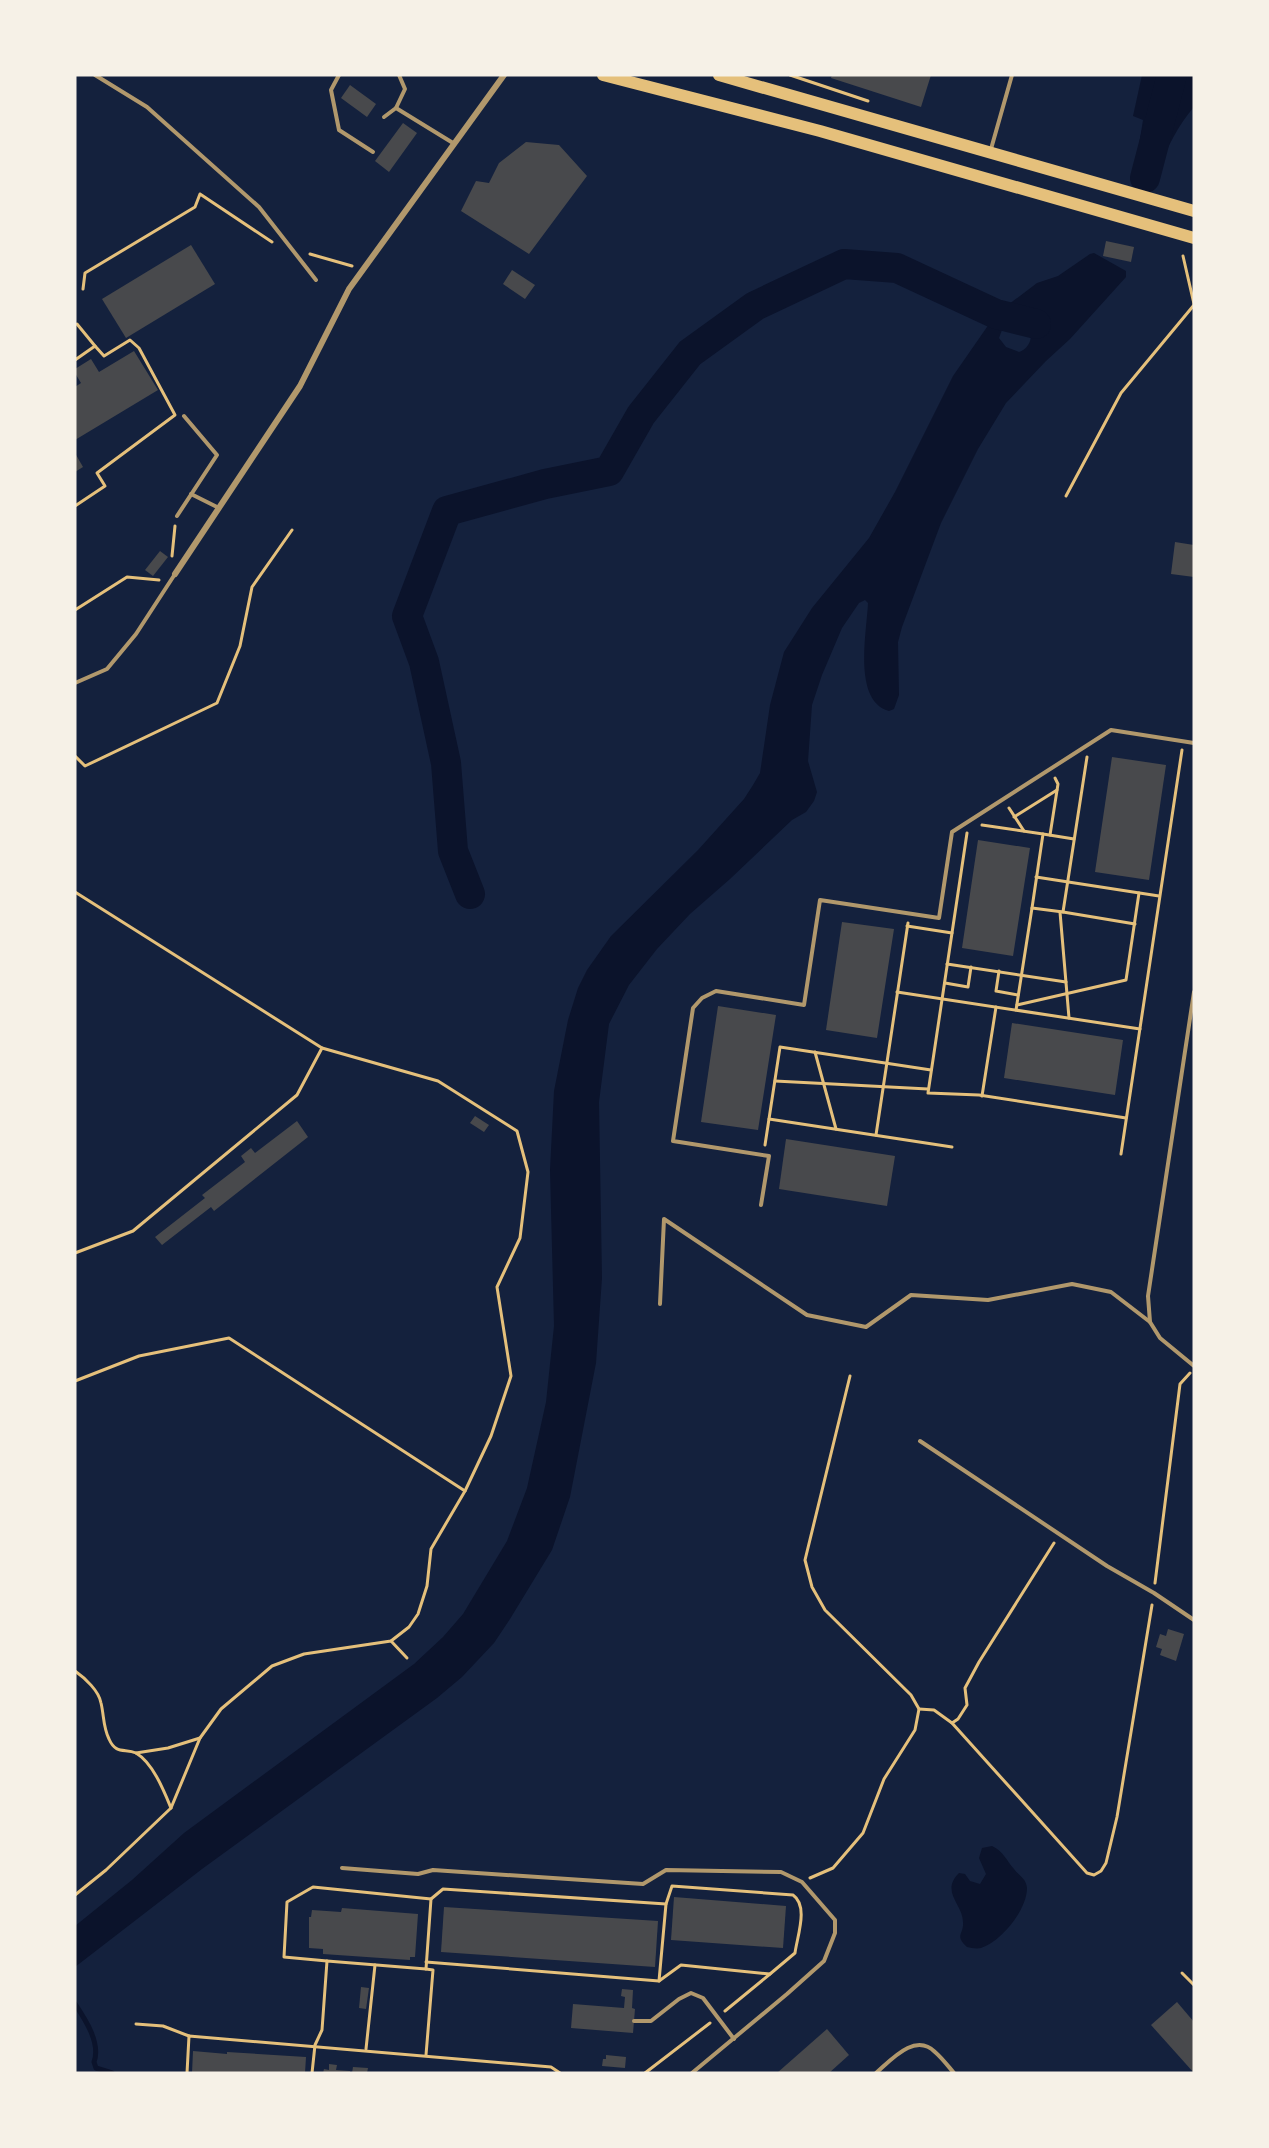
<svg xmlns="http://www.w3.org/2000/svg" width="1269" height="2148" font-family="'IBM Plex Serif',serif">
<style>
.water{fill:#0b132b;fill-rule:evenodd}
.lines{fill:none;stroke-linecap:round;stroke-linejoin:round}
.stream{stroke:#0b132b;stroke-width:5}
.river{stroke:#0b132b;stroke-width:30}
.building{fill:#48494c}
.path{stroke:#e5c07b;stroke-width:3}
.service{stroke:#b1986c;stroke-width:4}
.minor{stroke:#b1986c;stroke-width:6}
.primary{stroke:#e5c07b;stroke-width:12}
</style>
<rect width="100%" height="100%" fill="#14213d"/>
<!-- water -->
<g class="water">
<path d="M1142 75H1194V107C1178 125 1168 147 1158 169L1146 174 1136 164 1143 120 1133 116Z"/>
<path d="M1094 253 1126 271V277L1070 339 1046 361 1006 403 978 449 941 523 902 627 898 642 899 695 894 709 889 711C852 701 867 631 868 603L865 600 859 603 842 628 822 675 812 705 808 761 817 792 814 801 806 812 792 820 730 879 690 914 657 949 629 985 609 1024 599 1102 602 1278 596 1363 570 1497 552 1550 510 1619 494 1643 462 1677 437 1698 202 1869 75 1967V1926L132 1880 184 1833 414 1664 443 1637 463 1614 507 1541 527 1488 546 1402 554 1326 550 1170 554 1091 568 1020 578 988 587 970 611 936 698 850 744 799 753 785 760 773 770 705 784 652 812 608 869 538 895 492 953 376 996 314 1037 283 1058 276 1090 254ZM1018 325 1029 327C1034 337 1029 349 1019 352L1006 347 999 338 1002 330Z"/>
<path d="M992 1846C1004 1852 1006 1860 1014 1869 1019 1876 1026 1878 1027 1888 1027 1910 1001 1942 981 1948 977 1949 971 1948 967 1947 954 1935 964 1935 963 1922 963 1904 940 1892 959 1873L965 1874 970 1881 980 1884 986 1874 979 1858 982 1848Z"/>
</g>
<g class="lines">
<!-- stream -->
<path class="stream" d="M75 2004C85 2019 101 2043 94 2062L96 2068 112 2073"/>
<!-- river -->
<g class="river">
<path d="M1145 178 1172 75"/>
<path d="M470 894 453 851 446 763 424 662 407 616 447 511 545 484 609 471 641 415 690 353 755 306 844 264 897 268 996 314 1036 324"/>
</g>
</g>
<!-- building -->
<g class="building">
<path d="M832 75H931L921 107 831 78Z"/>
<path d="M350 85 376 104 367 117 341 98Z"/>
<path d="M403 123 417 133 389 172 375 161Z"/>
<path d="M526 142 559 145 587 176 529 254 461 211 476 181 489 183 499 163Z"/>
<path d="M1106 241 1134 247 1131 262 1103 256Z"/>
<path d="M191 245 215 284 126 338 102 299Z"/>
<path d="M512 270 535 285 525 299 503 284Z"/>
<path d="M134 351 158 390 75 440V387L81 383 75 373V369L91 359 99 372Z"/>
<path d="M75 453 83 467 75 472Z"/>
<path d="M1175 542 1194 545V577L1171 574Z"/>
<path d="M160 551 168 557 153 576 145 570Z"/>
<path d="M1112 757 1166 765 1149 880 1095 872Z"/>
<path d="M978 840 1030 848 1013 956 962 948Z"/>
<path d="M842 922 894 929 877 1038 826 1030Z"/>
<path d="M718 1006 776 1015 758 1130 701 1122Z"/>
<path d="M1012 1023 1123 1040 1115 1095 1004 1078Z"/>
<path d="M475 1116 489 1125 484 1132 470 1123Z"/>
<path d="M297 1121 308 1137 214 1211 211 1207 162 1245 155 1237 205 1198 202 1195 245 1162 241 1156 251 1148 255 1153Z"/>
<path d="M786 1139 895 1156 887 1206 779 1189Z"/>
<path d="M1168 1629 1184 1634 1176 1661 1160 1655 1162 1649 1156 1647 1160 1634 1166 1636Z"/>
<path d="M674 1897 786 1906 783 1948 671 1940Z"/>
<path d="M444 1907 658 1921 655 1967 441 1952Z"/>
<path d="M342 1908 418 1914 415 1957H410V1960L323 1954V1949L309 1948V1917H311L312 1910 341 1912Z"/>
<path d="M361 1987 369 1988 366 2009 359 2008Z"/>
<path d="M622 1989 633 1990 632 2008 635 2009 633 2033 571 2028 573 2004 624 2008 625 1997 621 1996Z"/>
<path d="M1177 2002 1194 2022V2073L1151 2025Z"/>
<path d="M827 2029 849 2055 829 2073H777Z"/>
<path d="M193 2051 227 2054V2052L306 2057 305 2073H192Z"/>
<path d="M606 2055 626 2057 625 2068 602 2066 603 2059H606Z"/>
<path d="M329 2064 337 2065 336 2070 350 2071V2073H323L324 2069 329 2070Z"/>
<path d="M353 2067 368 2068 367 2073H352Z"/>
</g>
<g class="lines">
<!-- path -->
<g class="path">
<path d="M790 75 868 101"/>
<path d="M310 254 352 266"/>
<path d="M1183 256 1194 304"/>
<path d="M83 289 85 273 195 207 200 194 272 242"/>
<path d="M77 324 95 346"/>
<path d="M75 360 95 346 104 356 130 340 139 348 175 415 97 473 105 486 75 506"/>
<path d="M1066 496 1121 393 1194 305"/>
<path d="M172 556 175 526"/>
<path d="M75 610 127 577 159 580"/>
<path d="M75 756 85 766 217 703 240 646 252 587 292 530"/>
<path d="M1009 808 1024 831"/>
<path d="M1014 817 1057 790"/>
<path d="M982 825 1043 834 1032 908"/>
<path d="M967 833 928 1093 979 1095 1126 1118"/>
<path d="M1043 834 1074 839"/>
<path d="M1050 835 1058 784 1055 778"/>
<path d="M1036 877 1159 896"/>
<path d="M75 892 322 1048 438 1081 517 1131 528 1172 520 1238 497 1287 511 1376 491 1436 465 1491 431 1549 427 1586 418 1614 409 1627 391 1641 304 1654 272 1666 221 1709 200 1738 171 1808 106 1870 75 1895"/>
<path d="M1060 912 1069 1018"/>
<path d="M1063 912 1135 924"/>
<path d="M907 926 952 933"/>
<path d="M947 964 1066 982"/>
<path d="M999 971 996 991 1018 995"/>
<path d="M945 983 968 987 971 967"/>
<path d="M897 992 1140 1029"/>
<path d="M1017 1005 1126 980 1139 893"/>
<path d="M1016 1010 1032 908 1063 912 1087 757"/>
<path d="M815 1052 836 1129"/>
<path d="M775 1081 928 1089"/>
<path d="M982 1096 996 1007"/>
<path d="M769 1119 952 1147"/>
<path d="M876 1135 908 923"/>
<path d="M765 1145 780 1047 931 1070"/>
<path d="M1121 1154 1182 750"/>
<path d="M75 1253 133 1231 297 1095 322 1048"/>
<path d="M75 1381 139 1356 229 1338 465 1491"/>
<path d="M1155 1583 1180 1384 1190 1373"/>
<path d="M391 1641 407 1658"/>
<path d="M75 1671C85 1678 99 1691 101 1703 104 1715 103 1727 109 1739 116 1755 125 1748 136 1753 153 1763 164 1791 171 1808"/>
<path d="M919 1709 934 1710 952 1723 1087 1873 1094 1875 1101 1871 1106 1863 1117 1817 1152 1605"/>
<path d="M952 1723 958 1719 967 1705 965 1688 979 1662 1054 1543"/>
<path d="M136 1753 168 1748 200 1738"/>
<path d="M810 1878 833 1868 863 1833 884 1779 915 1730 919 1709 911 1695 825 1610 812 1587 805 1560 850 1376"/>
<path d="M327 1961 284 1957 287 1902 313 1887 431 1899 443 1889 666 1904 672 1886 793 1895C809 1906 797 1937 795 1953L770 1974 681 1965 659 1981 426 1962"/>
<path d="M1182 1973 1194 1985"/>
<path d="M659 1981 666 1904"/>
<path d="M725 2011 770 1974"/>
<path d="M136 2024 163 2026 189 2036"/>
<path d="M366 2049 375 1965"/>
<path d="M426 2055 433 1970 426 1969"/>
<path d="M187 2073 189 2036 551 2067 560 2073"/>
<path d="M312 2073 315 2045 322 2030 327 1961 426 1969 431 1899"/>
<path d="M645 2073 710 2023"/>
</g>
<!-- service -->
<g class="service">
<path d="M95 75 147 107 259 207 316 280"/>
<path d="M339 75 331 90 339 130 373 152"/>
<path d="M396 108 405 89 399 75"/>
<path d="M384 117 396 108 453 143"/>
<path d="M991 149 1012 75"/>
<path d="M191 494 217 507"/>
<path d="M177 516 217 455 184 416"/>
<path d="M75 683 107 669 136 634 175 574"/>
<path d="M1194 992 1148 1296 1150 1322 1160 1338 1194 1366"/>
<path d="M761 1205 769 1156 673 1141 693 1008 702 998 716 991 804 1005 820 900 939 918 952 832 1111 730 1194 743"/>
<path d="M660 1304 664 1219 807 1315 866 1327 911 1295 988 1300 1072 1284 1111 1292 1150 1322"/>
<path d="M920 1441 1107 1566 1154 1593 1194 1620"/>
<path d="M342 1868 418 1874 433 1870 643 1884 666 1870 781 1872 802 1882 835 1920V1933L824 1961 787 1994 692 2073"/>
<path d="M634 2021H651L679 1999 691 1993 703 1998 734 2039"/>
<path d="M876 2073C891 2060 915 2032 935 2052 942 2058 948 2066 954 2073"/>
</g>
<!-- minor -->
<path class="minor" d="M175 574 300 386 349 289 504 75"/>
<!-- primary -->
<g class="primary">
<path d="M603 75 820 131 1194 238"/>
<path d="M719 75 1194 211"/>
</g>
</g>
<!-- border -->
<rect width="1269" height="2148" fill="none" stroke="#f6f1e7" stroke-width="153"/>
</svg>
